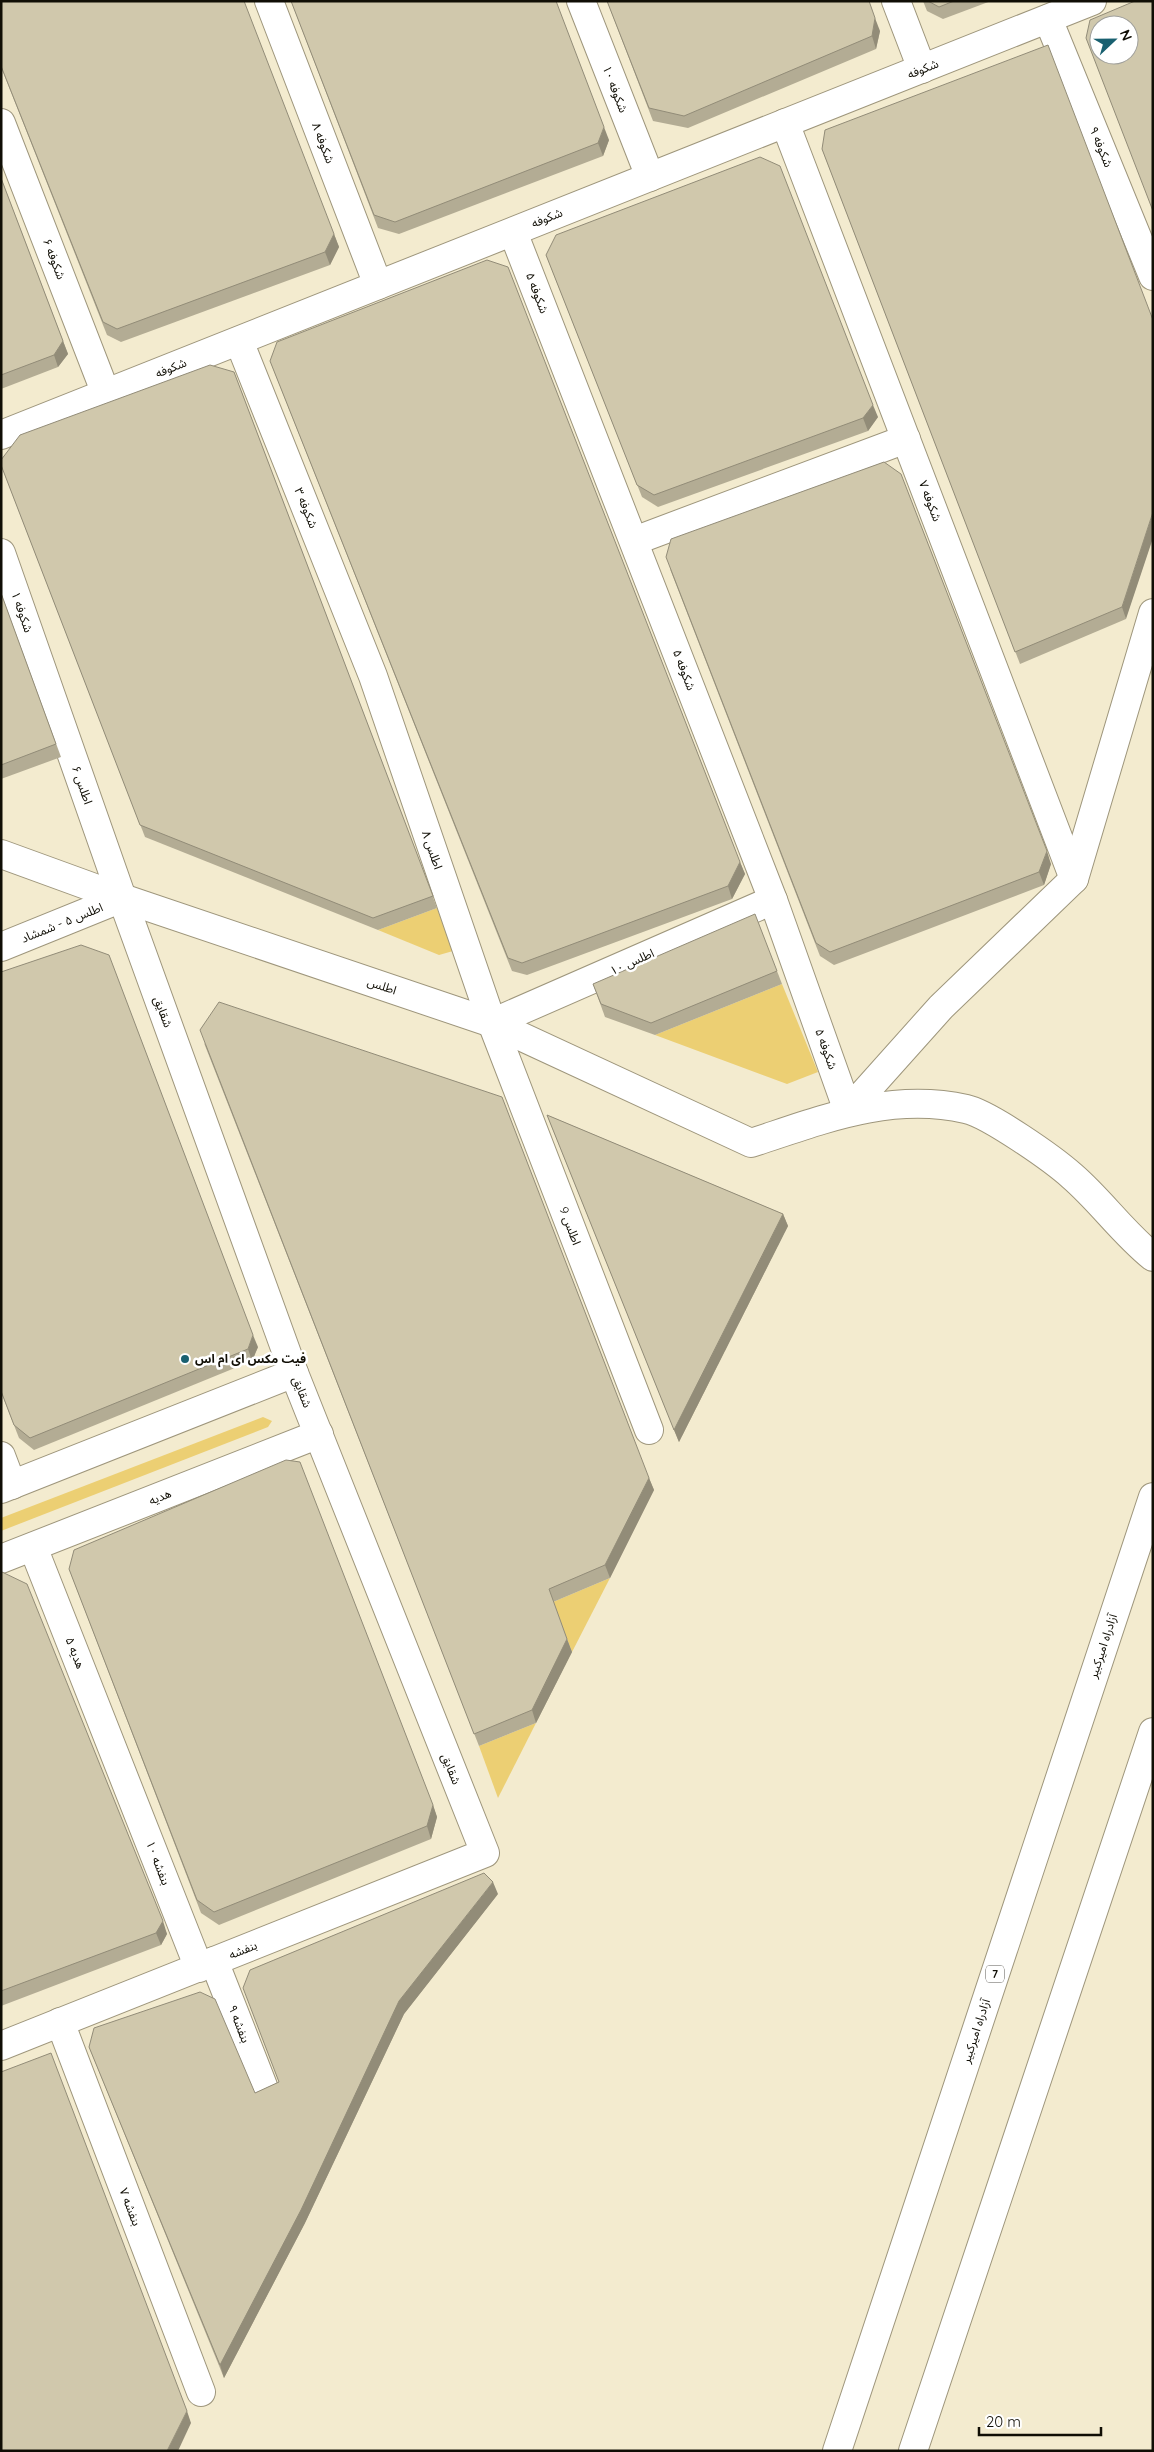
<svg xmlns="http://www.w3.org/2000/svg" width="1154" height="2452" font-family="Quicksand,'Noto Sans Arabic',sans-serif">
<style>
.green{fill:#eccf73}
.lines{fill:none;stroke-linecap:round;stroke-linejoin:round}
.street-casing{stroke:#9e967c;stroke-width:30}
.highway-casing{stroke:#9e967c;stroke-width:30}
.street{stroke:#fff;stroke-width:28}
.highway{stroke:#fff;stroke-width:28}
.wall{fill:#b3ac94}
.shaded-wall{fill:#928c78}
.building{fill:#d0c8ac;stroke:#928c78;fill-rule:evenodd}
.poi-dot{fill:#196070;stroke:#fff;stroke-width:2}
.labels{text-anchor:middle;stroke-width:5;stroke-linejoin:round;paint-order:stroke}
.shield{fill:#fff;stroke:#585650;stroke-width:1}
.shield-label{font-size:11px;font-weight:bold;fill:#100e05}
.street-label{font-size:12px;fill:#100e05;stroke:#fff}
.poi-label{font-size:12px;font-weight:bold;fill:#100e05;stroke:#fff;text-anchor:start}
</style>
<rect width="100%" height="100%" fill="#f3ebcf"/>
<!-- green -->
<g class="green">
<path d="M437 908 453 951 439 955 378 930Z"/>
<path d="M782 984 818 1072 787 1084 655 1035Z"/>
<path d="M263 1417 272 1421 268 1427 1 1531V1518Z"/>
<path d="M610 1578 572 1652 553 1602Z"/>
<path d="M536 1723 498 1798 479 1746Z"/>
</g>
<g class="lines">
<defs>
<g id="street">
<path d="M269 1 378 285"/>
<path d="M581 1 650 177"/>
<path d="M896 1 922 69"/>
<path d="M1048 19 1153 276"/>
<path d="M1 123 106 394"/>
<path d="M785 123 1074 879"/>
<path d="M513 232 773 900 848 1111 941 1007 1074 879 1153 613"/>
<path d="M239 341 373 676 492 1023 649 1430"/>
<path d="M1 435 1092 1"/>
<path d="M634 541 906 439"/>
<path d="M1 553 122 898 294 1373 485 1853 1 2046"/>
<path d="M1 854 122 898 492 1023 751 1143C822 1120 889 1092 966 1109 989 1114 1053 1159 1072 1176 1101 1201 1123 1233 1153 1257"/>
<path d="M1 947 122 898"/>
<path d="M492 1023 773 900"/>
<path d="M1 1456 12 1485"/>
<path d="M1 1489 294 1373"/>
<path d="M33 1547 199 1968"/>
<path d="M1 1559 319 1434"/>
<path d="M214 1961 263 2086"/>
<path d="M60 2022 201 2392"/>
</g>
<g id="highway">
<path d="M837 2451 1153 1497"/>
<path d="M913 2451 1153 1732"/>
</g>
</defs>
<!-- street casing -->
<use href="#street" class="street-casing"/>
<!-- highway casing -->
<use href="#highway" class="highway-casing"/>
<!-- street -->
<use href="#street" class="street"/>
<!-- highway -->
<use href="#highway" class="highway"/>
</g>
<!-- wall -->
<g class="wall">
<path d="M291 1 609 140 603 156 399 234 378 228Z"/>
<path d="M607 1 880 31 876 49 688 128 653 121Z"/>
<path d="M923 1H991L943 19 927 11Z"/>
<path d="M1048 45 1126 619 1020 664 822 149Z"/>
<path d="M1 67 334 234 339 247 330 265 121 342 107 335Z"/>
<path d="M1 178 68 354 58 367 1 389Z"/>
<path d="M546 255 878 417 868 431 658 507 642 497Z"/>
<path d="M270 361 740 862 745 874 732 899 527 975 512 971Z"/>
<path d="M234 372 437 908 378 930 145 837 1 465Z"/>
<path d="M670 569 1051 864 1044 885 834 965 820 956Z"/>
<path d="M1 593 61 757 1 779Z"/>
<path d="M777 971 782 984 655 1035 605 1017 593 984Z"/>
<path d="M204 1043 649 1478 654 1490 610 1578 553 1602 572 1652 536 1723 479 1746Z"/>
<path d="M547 1115 783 1214 788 1226 679 1442Z"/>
<path d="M258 1347 252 1361 34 1450 19 1438 1 1392Z"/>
<path d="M69 1569 433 1805 437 1817 431 1839 219 1925 201 1913Z"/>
<path d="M1 1572 167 1934 161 1945 1 2006Z"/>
<path d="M498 1894 404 2014 305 2223 224 2378 89 2047 255 2093 279 2082Z"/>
</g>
<!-- shaded-wall -->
<g class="shaded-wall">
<path d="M875 18 880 31 876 49 872 36Z"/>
<path d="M604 127 609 140 603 156 598 143Z"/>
<path d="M334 234 339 247 330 265 325 252Z"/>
<path d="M63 341 68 354 58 367 54 355Z"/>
<path d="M873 405 878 417 868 431 863 418Z"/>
<path d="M1153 512V538L1126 619 1122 607Z"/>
<path d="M1047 851 1051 864 1044 885 1039 872Z"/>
<path d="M740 862 745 874 732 899 728 886Z"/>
<path d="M783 1214 788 1226 679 1442 674 1430Z"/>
<path d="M253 1335 258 1347 252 1361 248 1349Z"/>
<path d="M649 1478 654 1490 610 1578 605 1565Z"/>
<path d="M567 1639 572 1652 536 1723 532 1710Z"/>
<path d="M433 1805 437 1817 431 1839 427 1826Z"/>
<path d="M493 1882 498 1894 404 2014 305 2223 224 2378 220 2365 399 2001Z"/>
<path d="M163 1921 167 1934 161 1945 156 1933Z"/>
<path d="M187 2411 191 2423 178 2451H167Z"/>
</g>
<!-- building -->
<g class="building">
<path d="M1 1H244L334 234 325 252 117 329 103 322 1 66Z"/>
<path d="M291 1H556L604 127 598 143 395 222 374 215Z"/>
<path d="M607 1H869L875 18 872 36 684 116 649 108Z"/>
<path d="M928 1H954L939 7Z"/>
<path d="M1135 1H1153V211L1086 38 1090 20ZM1099 25H1129V55H1099Z"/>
<path d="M1048 45 1153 320V512L1122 607 1015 652 822 149 825 130Z"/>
<path d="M760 157 780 166 873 405 863 418 654 495 637 485 546 255 556 235Z"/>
<path d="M1 178 63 341 54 355 1 375Z"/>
<path d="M487 260 508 267 740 862 728 886 522 963 508 958 270 361 277 342Z"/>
<path d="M210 365 234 372 433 896 373 918 140 825 1 465V460L20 435Z"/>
<path d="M884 462 901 474 1047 851 1039 872 830 952 816 943 666 557 671 539Z"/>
<path d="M1 593 56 744 1 765Z"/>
<path d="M755 914 777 971 651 1023 601 1004 593 984Z"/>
<path d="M81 945 109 955 253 1335 248 1349 30 1438 14 1425 1 1391V972Z"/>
<path d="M219 1002 502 1097 649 1478 605 1565 549 1589 567 1639 532 1710 474 1734 200 1030Z"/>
<path d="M547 1115 783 1214 674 1430Z"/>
<path d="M286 1460 300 1462 433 1805 427 1826 214 1912 197 1900 69 1569 74 1550Z"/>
<path d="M1 1572H2L27 1584 163 1921 156 1933 1 1991Z"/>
<path d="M484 1873 493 1882 399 2001 301 2210 220 2365 89 2047 94 2028 200 1992 215 1999 255 2093 279 2082 243 1988 250 1970Z"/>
<path d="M51 2053 187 2411 167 2451H1V2072Z"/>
</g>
<!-- markers -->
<circle class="poi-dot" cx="185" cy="1359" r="5"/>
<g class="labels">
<!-- shield labels -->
<rect class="shield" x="986" y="1965.5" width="18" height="17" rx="4"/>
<g class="shield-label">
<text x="995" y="1978">7</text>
</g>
<!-- street labels -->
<g class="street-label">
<text transform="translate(923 69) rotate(-22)" y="4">شکوفه</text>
<text transform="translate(615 89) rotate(69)" y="4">شکوفه ۱۰</text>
<text transform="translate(323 143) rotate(69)" y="4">شکوفه ۸</text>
<text transform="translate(1101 147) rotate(68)" y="4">شکوفه ۹</text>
<text transform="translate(547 218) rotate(-22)" y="4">شکوفه</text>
<text transform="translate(54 259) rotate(69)" y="4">شکوفه ۶</text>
<text transform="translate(537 293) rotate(69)" y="4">شکوفه ۵</text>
<text transform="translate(171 368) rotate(-22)" y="4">شکوفه</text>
<text transform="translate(930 501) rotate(69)" y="4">شکوفه ۷</text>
<text transform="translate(306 508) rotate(68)" y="4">شکوفه ۳</text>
<text transform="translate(22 612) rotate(71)" y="4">شکوفه ۱</text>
<text transform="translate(684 670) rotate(69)" y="4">شکوفه ۵</text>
<text transform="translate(82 785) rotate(71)" y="4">اطلس ۶</text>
<text transform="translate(432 850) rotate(71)" y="4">اطلس ۸</text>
<text transform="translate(62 923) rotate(-22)" y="4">اطلس ۵ - شمشاد</text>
<text transform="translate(632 962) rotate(-24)" y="4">اطلس ۱۰</text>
<text transform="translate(382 986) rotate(19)" y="4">اطلس</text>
<text transform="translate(163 1012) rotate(70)" y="4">شقایق</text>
<text transform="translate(826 1049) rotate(70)" y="4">شکوفه ۵</text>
<text transform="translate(570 1226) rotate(69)" y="4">اطلس 9</text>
<text transform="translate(302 1392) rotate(69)" y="4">شقایق</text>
<text transform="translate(160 1497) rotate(-22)" y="4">هدیه</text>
<text transform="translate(1103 1646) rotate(-72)" y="4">آزادراه امیرکبیر</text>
<text transform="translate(75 1653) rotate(68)" y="4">هدیه ۵</text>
<text transform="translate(451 1769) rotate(68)" y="4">شقایق</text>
<text transform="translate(158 1863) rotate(69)" y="4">بنفشه ۱۰</text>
<text transform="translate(243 1950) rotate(-22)" y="4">بنفشه</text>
<text transform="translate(239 2024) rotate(69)" y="4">بنفشه ۹</text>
<text transform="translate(976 2031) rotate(-72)" y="4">آزادراه امیرکبیر</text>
<text transform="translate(130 2207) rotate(69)" y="4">بنفشه ۷</text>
</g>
<!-- poi labels -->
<g class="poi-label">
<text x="195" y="1363">فیت مکس ای ام اس</text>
</g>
</g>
<!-- border -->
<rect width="1154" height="2452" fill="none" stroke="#100e05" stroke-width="5"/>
<!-- north arrow -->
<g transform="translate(1114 40) rotate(68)"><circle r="24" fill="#ffffff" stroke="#9f9f9b"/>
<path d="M0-4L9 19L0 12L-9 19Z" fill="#196070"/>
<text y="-8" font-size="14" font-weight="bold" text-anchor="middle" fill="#100e05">N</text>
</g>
<!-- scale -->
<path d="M979 2427v8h122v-8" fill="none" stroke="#100e05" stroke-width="2.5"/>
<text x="986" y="2427" font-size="15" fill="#100e05" stroke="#ffffff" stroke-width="4" paint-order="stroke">20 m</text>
</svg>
